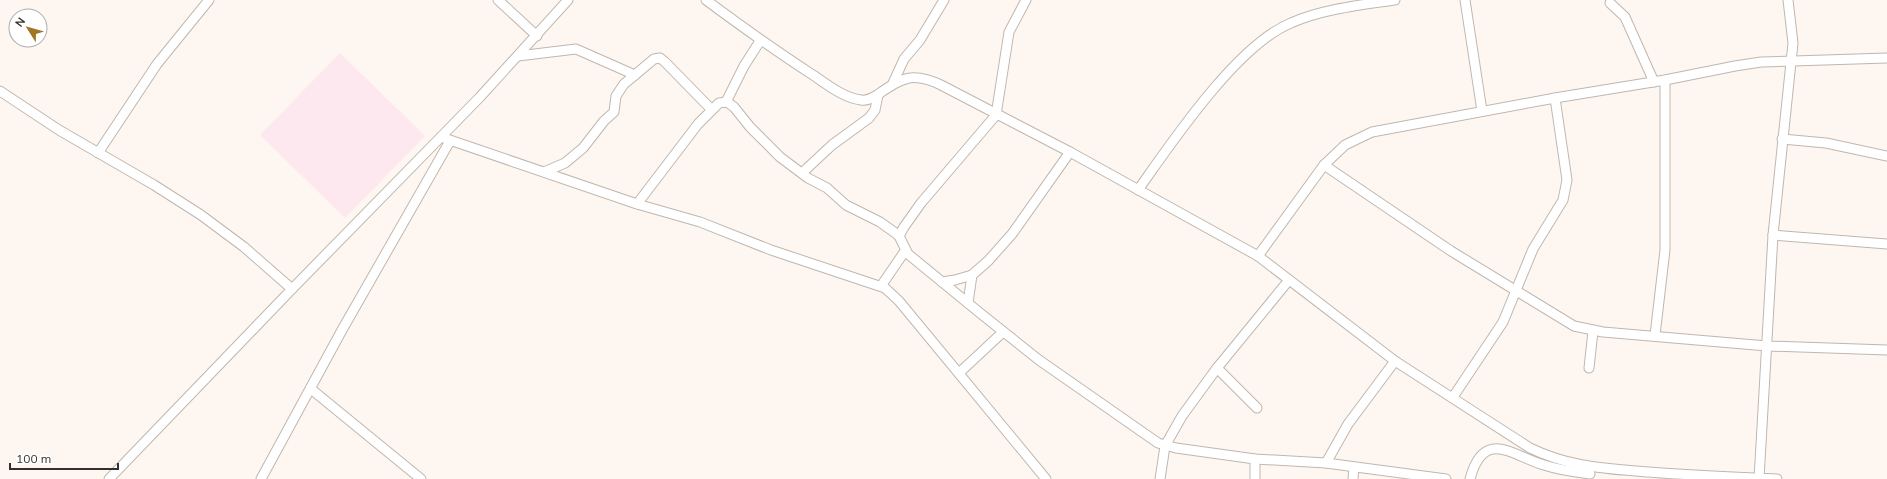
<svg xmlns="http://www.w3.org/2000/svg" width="1887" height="479" font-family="Mulish,sans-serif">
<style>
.education{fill:#fde8ef}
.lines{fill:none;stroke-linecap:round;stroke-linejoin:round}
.minor-casing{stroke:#bfb7af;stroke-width:11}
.minor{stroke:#fff;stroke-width:9}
</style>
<rect width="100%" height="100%" fill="#fef7f1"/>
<!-- education -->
<path class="education" d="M340 53 425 136 345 218 260 135Z"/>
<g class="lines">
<defs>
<g id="minor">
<path d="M498 0 537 36"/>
<path d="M706 0C741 26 776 51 813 75 826 84 844 98 861 100 867 101 872 98 877 95 902 78 912 71 941 85L1070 152 1258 256 1395 361 1530 448C1565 465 1597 468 1636 471 1683 475 1730 477 1777 479"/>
<path d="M1465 0 1482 111"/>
<path d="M1610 3 1625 17 1654 82"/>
<path d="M518 56 576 49 635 75"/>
<path d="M893 83 904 59 920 40 944 0"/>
<path d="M0 91 59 130 154 185 201 215 244 247 292 289"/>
<path d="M726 102 744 66 760 41"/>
<path d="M441 137 637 204 700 222 771 250 885 288 899 301 1046 479"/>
<path d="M1782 139 1826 143 1887 156"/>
<path d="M98 153 157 64 209 0"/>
<path d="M1324 165 1451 251 1574 326 1603 332 1767 346 1887 350"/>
<path d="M544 172 565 163 583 148 604 121 614 112 616 96 624 84 654 59 660 58 665 62 711 109"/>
<path d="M802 173 832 145 869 118 875 110 878 95"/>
<path d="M1138 190C1172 142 1237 45 1291 23 1323 9 1361 5 1395 0"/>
<path d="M637 204 698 124 719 103 727 102 734 107 750 127 780 157 808 178 827 188 846 205 880 222 894 232 899 236 908 254 980 313 1039 360 1158 443 1176 448 1255 459 1326 463 1446 479"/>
<path d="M1773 235 1887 244"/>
<path d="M899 236 904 227 921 203 996 115 1009 32 1026 0"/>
<path d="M1258 256 1324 165 1345 145 1372 132 1555 98 1665 80 1735 66 1761 62 1887 58"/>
<path d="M942 282 955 280 972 275 988 261 1012 234 1070 152"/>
<path d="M881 286 905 251"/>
<path d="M968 303 972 275"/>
<path d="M1655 335 1665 250V80"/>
<path d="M1217 368 1257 408"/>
<path d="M1589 368 1593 331"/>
<path d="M959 373 1003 332"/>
<path d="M311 389 421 479"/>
<path d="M1453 397 1503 322 1533 249 1563 200 1567 180 1555 98"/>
<path d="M1255 459V479"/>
<path d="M1326 463 1348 424 1395 361"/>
<path d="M109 479 292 289 480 97 568 0"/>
<path d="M261 479 342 330 450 141"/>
<path d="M1160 479 1165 446 1182 416 1217 368 1289 280"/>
<path d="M1353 479 1354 467"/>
<path d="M1470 479C1484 427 1513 456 1544 465 1559 470 1574 472 1590 474"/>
<path d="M1759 479 1773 235 1793 43 1788 0"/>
</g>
</defs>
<!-- minor casing -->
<use href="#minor" class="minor-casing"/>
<!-- minor -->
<use href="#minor" class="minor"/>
</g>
<!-- north arrow -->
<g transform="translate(28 28) rotate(307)"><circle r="19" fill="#ffffff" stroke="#aeacab"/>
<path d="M0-3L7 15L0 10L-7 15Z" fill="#a17726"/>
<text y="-6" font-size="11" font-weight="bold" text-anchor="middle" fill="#34302d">N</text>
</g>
<!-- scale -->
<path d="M10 463v6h108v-6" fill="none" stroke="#34302d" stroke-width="2"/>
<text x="16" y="463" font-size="12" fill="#34302d" stroke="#ffffff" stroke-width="3" paint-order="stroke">100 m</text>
</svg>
